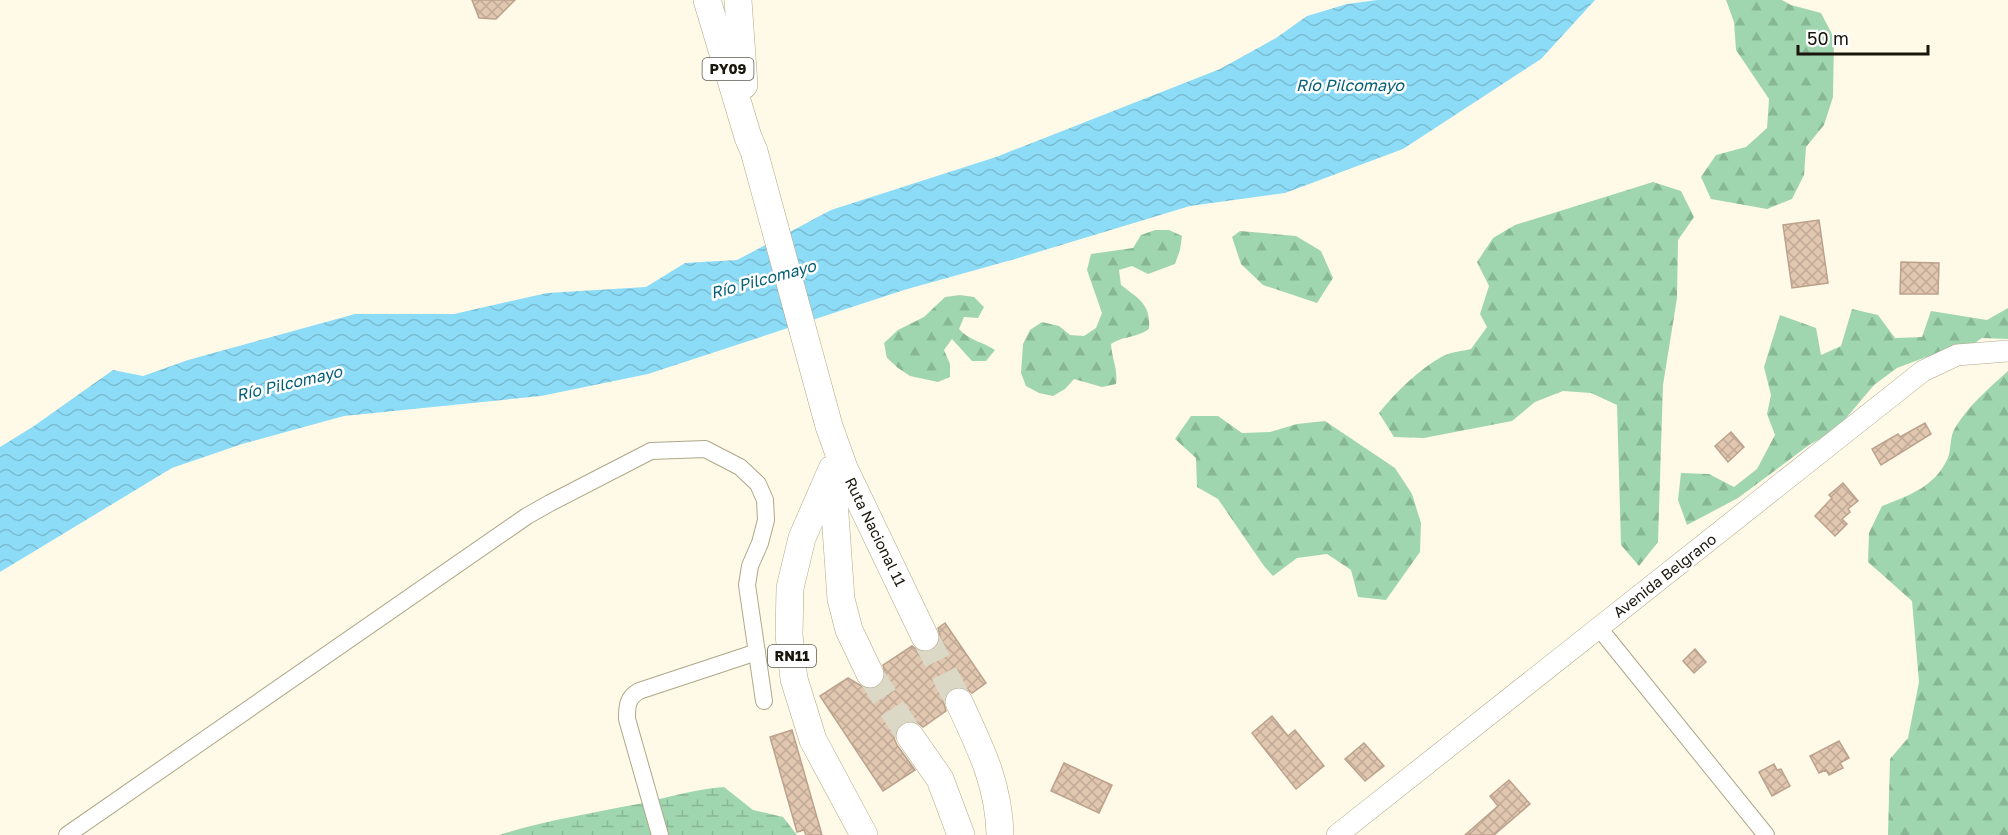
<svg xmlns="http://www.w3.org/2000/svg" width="2008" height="835" font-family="'Golos Text',sans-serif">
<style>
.forest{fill:url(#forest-firs)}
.wetland{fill:url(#wetland-marsh)}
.water{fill:url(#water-waves)}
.building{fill:url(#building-cross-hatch);stroke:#bca28c;stroke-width:1.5}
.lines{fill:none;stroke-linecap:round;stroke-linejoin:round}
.trunk-tunnel{stroke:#dcd8c6;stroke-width:27;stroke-dasharray:27 14;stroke-linecap:butt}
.minor-casing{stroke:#afa789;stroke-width:18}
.tertiary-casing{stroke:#afa789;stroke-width:22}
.trunk-casing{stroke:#afa789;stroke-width:28}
.minor{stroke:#fff;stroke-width:16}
.tertiary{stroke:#fff;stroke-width:21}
.trunk{stroke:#fff;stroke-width:27}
.labels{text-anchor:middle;stroke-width:5;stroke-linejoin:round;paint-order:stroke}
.shield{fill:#fff;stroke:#5e5c54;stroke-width:1.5}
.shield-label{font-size:14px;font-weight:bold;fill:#19160b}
.street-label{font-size:15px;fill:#19160b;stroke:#fff}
.water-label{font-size:16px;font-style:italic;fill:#056077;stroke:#fff}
</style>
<defs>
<pattern id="forest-firs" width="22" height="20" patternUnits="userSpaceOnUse" patternTransform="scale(1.5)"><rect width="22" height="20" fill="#9fd6af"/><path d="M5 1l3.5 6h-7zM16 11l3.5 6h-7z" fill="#88b795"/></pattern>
<pattern id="wetland-marsh" width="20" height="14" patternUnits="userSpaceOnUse" patternTransform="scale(1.5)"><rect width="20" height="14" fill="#9fd6af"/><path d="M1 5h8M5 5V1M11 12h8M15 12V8" fill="none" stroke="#88b795"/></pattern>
<pattern id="water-waves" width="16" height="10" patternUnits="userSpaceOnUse" patternTransform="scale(1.5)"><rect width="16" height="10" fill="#8ddcf7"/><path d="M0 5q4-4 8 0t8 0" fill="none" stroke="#79bcd2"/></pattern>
<pattern id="building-cross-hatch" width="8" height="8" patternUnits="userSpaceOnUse" patternTransform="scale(1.5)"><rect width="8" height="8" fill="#e1c6b0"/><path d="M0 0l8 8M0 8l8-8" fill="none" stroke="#c0a996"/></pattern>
</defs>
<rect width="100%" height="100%" fill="#fffae7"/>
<!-- forest -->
<g class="forest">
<path d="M1726 0H1782L1791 5 1821 13 1834 38 1833 97 1824 125 1806 147 1804 175 1792 199 1767 209 1711 199 1701 177 1716 155 1746 147 1767 128 1769 99 1736 50 1734 22Z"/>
<path d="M1653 182 1681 191 1694 217 1678 240 1677 298 1663 385 1658 542 1639 566 1621 545 1617 405 1591 393 1563 391 1535 402 1512 421 1424 438 1394 437 1379 413C1397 391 1418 370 1443 356 1451 352 1463 351 1471 349L1487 327 1480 314 1489 286 1477 262 1493 238 1515 225Z"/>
<path d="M1155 230H1169L1182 236 1180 250 1175 264 1148 274 1132 266 1119 270 1121 285C1139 299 1151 304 1149 329 1134 339 1125 335 1111 344 1112 360 1118 368 1116 384L1102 387 1074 379 1065 389 1053 396 1039 393 1026 386 1021 373 1023 344 1030 330 1042 322 1059 326 1070 335 1084 336 1096 328 1102 313 1087 270 1091 254 1133 248 1141 235Z"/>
<path d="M1240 231 1296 236 1321 251 1333 278 1317 303 1263 285 1241 264 1232 237Z"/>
<path d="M960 295 974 297 984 307 978 318 964 317 959 329C970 341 981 341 995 350L986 361H972L952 339 944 350 950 364V377L938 382 910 376 898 368 887 358 884 343 898 330 924 317 945 297Z"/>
<path d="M2008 308V339L1982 338 1957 355 1926 357 1897 368 1874 385 1836 430 1809 445 1738 498 1687 525 1678 500 1681 473 1709 474 1734 487 1757 469 1775 435 1767 414 1771 395 1764 367 1780 315 1816 328 1821 355 1841 346 1852 309 1878 315 1895 338 1922 337 1931 311 1987 320Z"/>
<path d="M2008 371V835H1888L1890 759 1908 738 1919 682 1912 601 1868 562 1869 533 1882 506C1908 496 1934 487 1947 460 1952 450 1949 438 1955 428 1969 405 1988 389 2008 371Z"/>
<path d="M1191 416H1218L1242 433 1270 432 1297 424 1325 421 1395 468 1412 494 1421 523 1420 552 1386 600 1358 597 1351 570 1327 554 1297 558 1273 576 1264 566 1218 499 1197 487 1196 458 1175 439Z"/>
</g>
<!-- wetland -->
<path class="wetland" d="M724 787 753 810 783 817 797 835H499C544 821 591 813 638 804 667 798 694 789 724 787Z"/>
<!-- water -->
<path class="water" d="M1377 0H1595L1541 59 1403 149 1285 193 1190 206 1015 259 904 290 648 374 541 396 344 416 242 444 172 468 0 572V447L34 426 113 370 143 376 188 360 355 314H454L547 293 646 287 685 263 737 260 831 210 996 157 1220 69 1276 38 1307 16 1347 4Z"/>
<!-- building -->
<g class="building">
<path d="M472 0H515L496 19 479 18Z"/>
<path d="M1819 220 1828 283 1792 288 1783 225Z"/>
<path d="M1901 262 1939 263 1938 294H1900Z"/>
<path d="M1925 423 1931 434 1881 465 1872 449 1898 434 1900 437Z"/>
<path d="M1731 432 1744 447 1728 462 1715 446Z"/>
<path d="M1843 483 1858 501 1848 509 1850 512 1842 519 1847 524 1835 536 1815 516 1832 498 1829 495Z"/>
<path d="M945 623 986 683 972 693 967 689 961 686 952 688 946 694 943 700 946 711 923 727 917 722 909 720 901 723 896 730 894 738 897 745 915 770 883 791 820 696 848 678 868 690 877 688 883 682 886 676 883 665 912 646 917 650 923 653 932 651 938 645 941 639 938 628Z"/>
<path d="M1695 649 1706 662 1694 673 1683 661Z"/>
<path d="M1272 716 1288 736 1295 730 1324 766 1296 789 1252 733Z"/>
<path d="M792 730 822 835H806L804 830 797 832 770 737Z"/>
<path d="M1839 741 1849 758 1840 763 1843 768 1829 775 1826 770 1819 773 1810 756Z"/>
<path d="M1364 743 1384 766 1365 781 1345 759Z"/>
<path d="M1064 763 1112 785 1099 813 1051 791Z"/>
<path d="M1774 764 1777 770 1781 769 1790 786 1772 796 1759 772Z"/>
<path d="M1509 780 1530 804 1494 835H1465L1498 806 1490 796Z"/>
</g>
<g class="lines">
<!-- trunk-tunnel -->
<g class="trunk-tunnel">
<path d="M925 637 959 702"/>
<path d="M870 674 910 736"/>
</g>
<defs>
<g id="minor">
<path d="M1599 628 1766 835"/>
<path d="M67 835 527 516 550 503 651 451 705 449 740 467 758 484 765 500 766 520 760 543 750 566 747 585 764 701"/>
<path d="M660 835 627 719C627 706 627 698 639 691L757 652"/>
</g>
<path id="tertiary" d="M1337 835 1923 371 1957 355 2008 351"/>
<g id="trunk">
<path d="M707 0 748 137 754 151 829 426 844 468 925 637"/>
<path d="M738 0 744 85"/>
<path d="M832 469 802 538 790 588 789 635 794 679 813 740 864 835"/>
<path d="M832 472 841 599 849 630 870 674"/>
<path d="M959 702C980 747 999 784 1000 835"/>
<path d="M910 736 940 779 961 835"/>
</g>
</defs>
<!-- minor casing -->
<use href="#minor" class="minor-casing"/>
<!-- tertiary casing -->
<use href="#tertiary" class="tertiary-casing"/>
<!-- trunk casing -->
<use href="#trunk" class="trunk-casing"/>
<!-- minor -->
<use href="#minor" class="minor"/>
<!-- tertiary -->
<use href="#tertiary" class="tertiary"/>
<!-- trunk -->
<use href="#trunk" class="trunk"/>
</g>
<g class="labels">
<!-- shield labels -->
<g class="shield">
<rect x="702.5" y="58" width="51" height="22" rx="4.5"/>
<rect x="768" y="645" width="48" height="22" rx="4.5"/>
</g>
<g class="shield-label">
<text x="728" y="74">PY09</text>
<text x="792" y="661">RN11</text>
</g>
<!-- street labels -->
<g class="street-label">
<text transform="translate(875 532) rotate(64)" y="5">Ruta Nacional 11</text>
<text transform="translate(1665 576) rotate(-38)" y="5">Avenida Belgrano</text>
</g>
<!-- water labels -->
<g class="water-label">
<text x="1350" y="91">Río Pilcomayo</text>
<text transform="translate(763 279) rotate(-15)" y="6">Río Pilcomayo</text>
<text transform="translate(289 383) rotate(-13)" y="6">Río Pilcomayo</text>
</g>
</g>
<!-- scale -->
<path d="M1798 45v9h130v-9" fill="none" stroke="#19160b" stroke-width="3"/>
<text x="1807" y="45" font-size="18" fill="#19160b" stroke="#ffffff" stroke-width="4.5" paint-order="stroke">50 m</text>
</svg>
